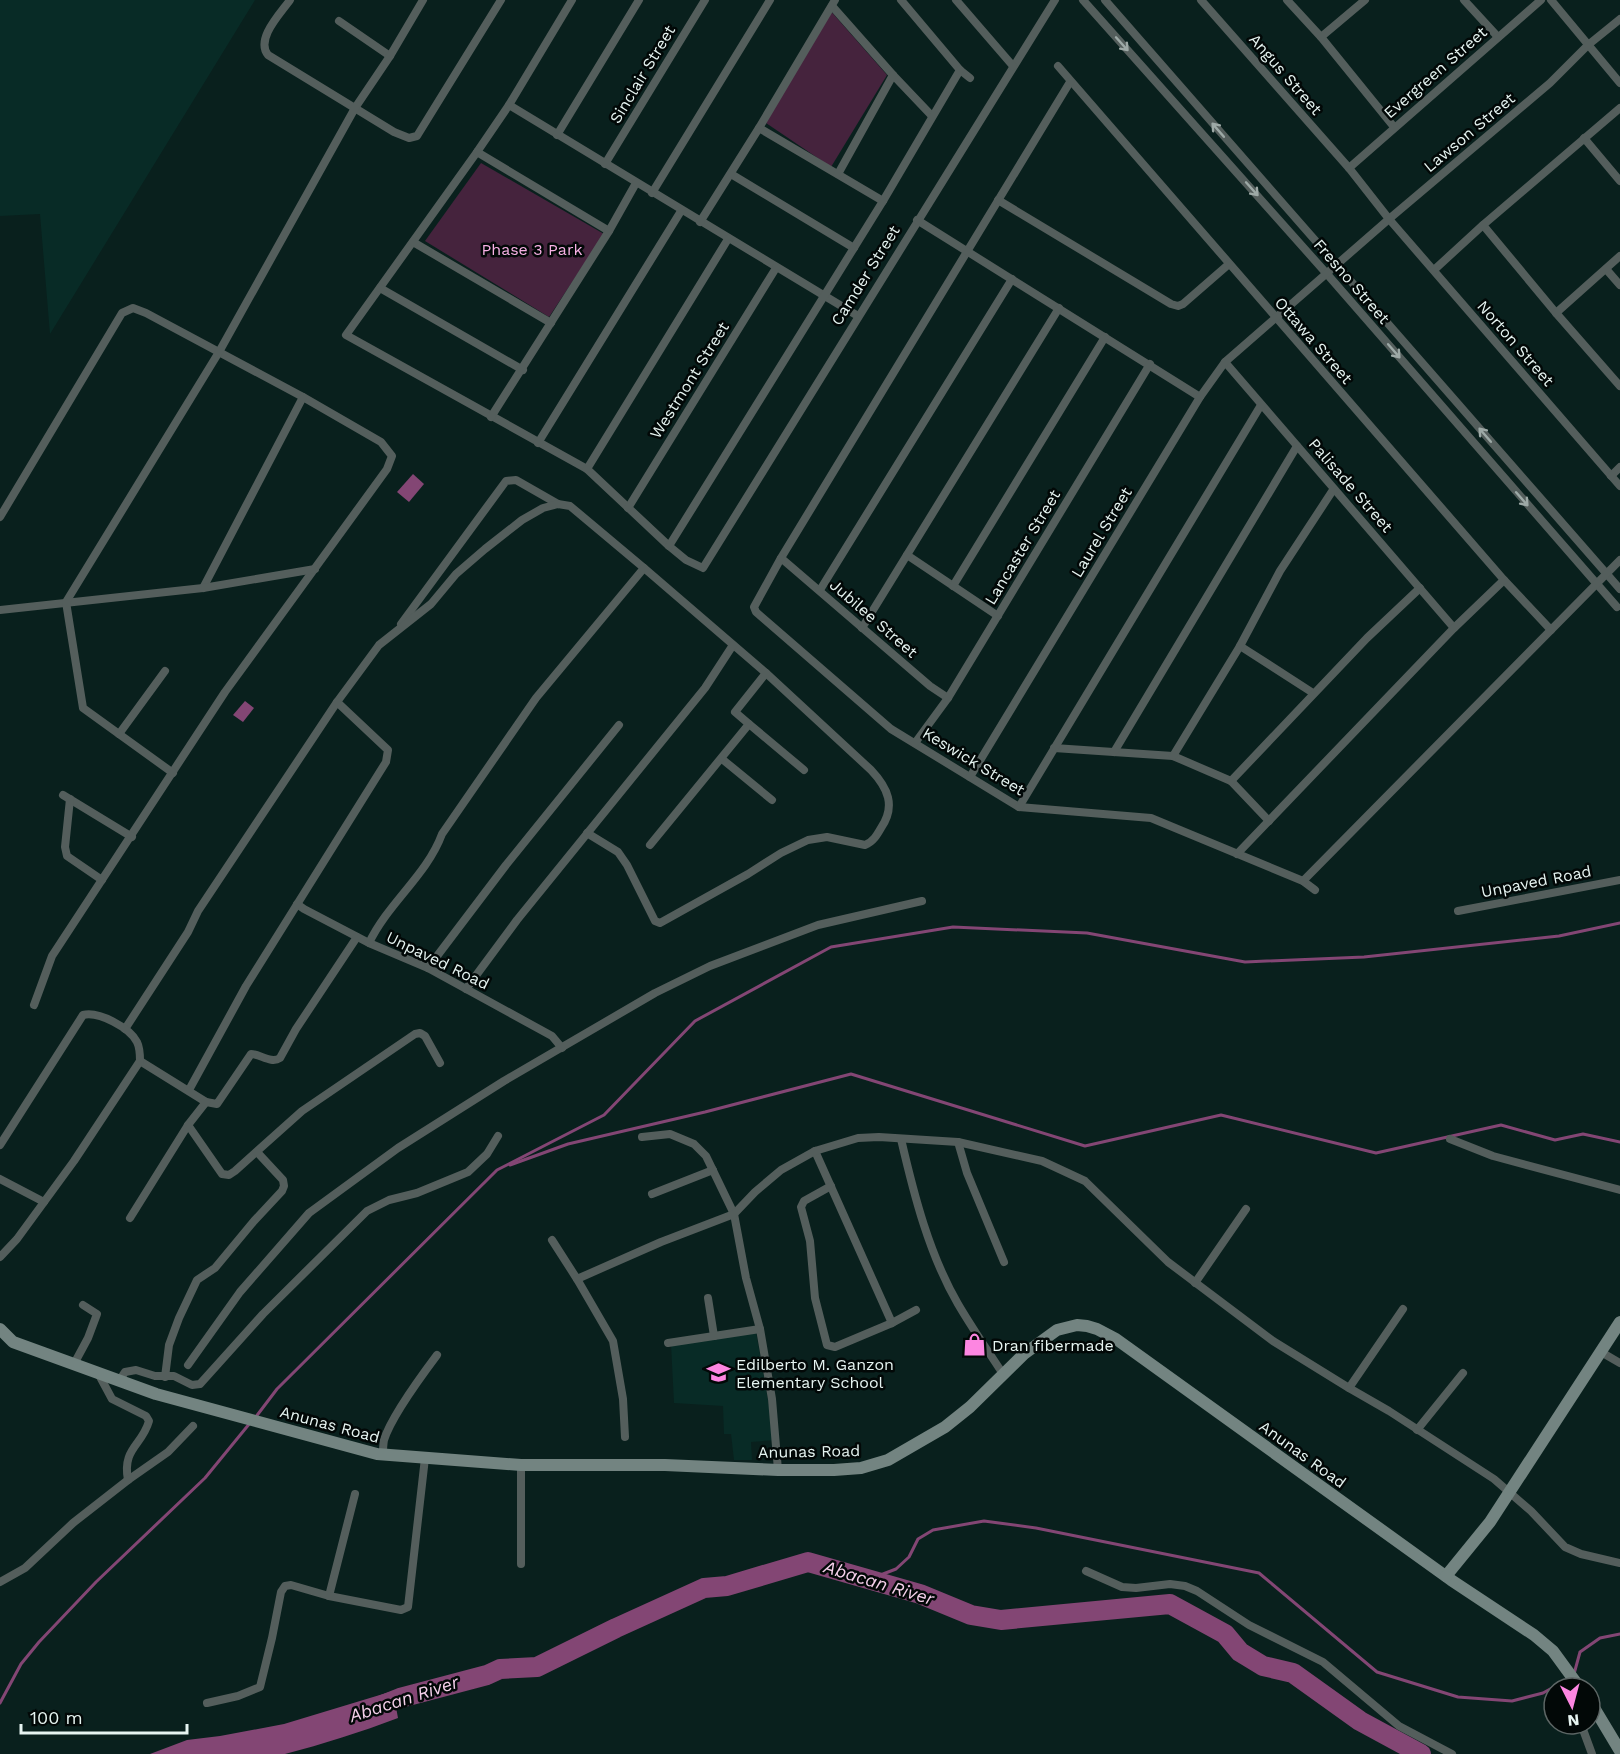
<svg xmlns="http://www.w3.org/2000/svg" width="1620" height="1754" font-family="'Work Sans',sans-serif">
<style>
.built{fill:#082b26}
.green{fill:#45233d}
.water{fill:#834674}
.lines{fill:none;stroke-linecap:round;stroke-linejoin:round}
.stream{stroke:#834674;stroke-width:3}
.river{stroke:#834674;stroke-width:20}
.street{stroke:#545e5c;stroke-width:8}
.secondary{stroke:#738481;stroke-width:12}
.oneway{stroke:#9da9a6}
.labels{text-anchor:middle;stroke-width:5;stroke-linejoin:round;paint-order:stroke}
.street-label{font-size:16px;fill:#e6f4f1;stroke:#020807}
.park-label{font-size:16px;fill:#f7b0e4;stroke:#020807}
.poi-label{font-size:16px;fill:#e6f4f1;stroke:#020807;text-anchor:start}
.water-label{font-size:18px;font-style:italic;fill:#f5d0ea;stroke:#020807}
</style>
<rect width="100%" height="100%" fill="#09201d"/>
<!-- built -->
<g class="built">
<path d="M0 0H255L50 334 40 214 0 216Z"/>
<path d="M756 1332 775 1440 751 1442 752 1460H734L731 1434H724L723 1406 674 1403 671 1344Z"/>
</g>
<!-- green -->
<g class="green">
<path d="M828 8 887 75 831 167 766 123Z"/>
<path d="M481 163 604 234 549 317 425 241Z"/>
</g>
<!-- water -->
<g class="water">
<path d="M413 474 424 484 409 502 397 492Z"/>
<path d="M245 701 254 708 243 722 233 715Z"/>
<path d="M393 1691 398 1718C361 1732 323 1744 285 1754H150L187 1740 220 1736 284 1724Z"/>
</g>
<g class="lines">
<!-- stream -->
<g class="stream">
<path d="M510 1165 568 1144 705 1112 851 1074 1085 1146 1221 1115 1376 1153 1501 1125 1555 1140 1583 1134 1620 1142"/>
<path d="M255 1418 277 1389 497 1170 604 1115 695 1021 831 947 953 927 1087 933 1245 962 1364 957 1559 936 1620 923"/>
<path d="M870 1579 896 1569 909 1557 918 1539 933 1530 984 1521 1036 1528 1259 1573 1377 1672 1458 1697 1512 1701 1543 1693 1570 1678"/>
<path d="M1574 1674 1580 1652 1600 1638 1620 1634"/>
<path d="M0 1703 21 1664 39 1642 96 1582 205 1478 250 1423"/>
</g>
<!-- river -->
<path class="river" d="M370 1710 400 1698 487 1675 500 1669 537 1667 616 1628 704 1588 727 1586 808 1562 920 1594 971 1615 1001 1620 1170 1604 1225 1634 1240 1652 1263 1666 1293 1673 1360 1721 1421 1754"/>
<!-- street -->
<g class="street">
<path d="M290 0C281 13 255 39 268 55L394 132 409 138 417 136 501 0"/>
<path d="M572 0 509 105 477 152 346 335 587 469 669 546 686 560 703 568 1055 0"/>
<path d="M901 0 960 70 970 78"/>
<path d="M956 0 1013 66"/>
<path d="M1083 0 1327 274 1617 607"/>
<path d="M1105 0 1620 589"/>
<path d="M1201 0 1349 168 1389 219 1620 486"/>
<path d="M1287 0 1321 37 1394 127"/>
<path d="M1464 0 1498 37"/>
<path d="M1551 0 1620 83"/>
<path d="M832 6 893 75 932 116"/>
<path d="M339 21 390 56"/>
<path d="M1321 37 1365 0"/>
<path d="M1058 66 1504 580 1551 630"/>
<path d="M1070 82 781 558 754 607 756 612 891 729 1019 807 1151 818 1303 881 1315 890"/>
<path d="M509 105 858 316"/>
<path d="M759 128 883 201"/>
<path d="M557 135 639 0"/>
<path d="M1584 138 1620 181"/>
<path d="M477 152 609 231"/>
<path d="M605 164 705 0"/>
<path d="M1349 168 1541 0"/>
<path d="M731 174 854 248"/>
<path d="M838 174 893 75"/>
<path d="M652 193 770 0"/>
<path d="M998 200 1171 304 1178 306 1183 304 1229 264"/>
<path d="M917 220 1200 397"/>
<path d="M700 222 759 128 835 0"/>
<path d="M1483 225 1556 313 1620 386"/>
<path d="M413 242 551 323"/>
<path d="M1606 269 1620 285"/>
<path d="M1434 270 1483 225 1620 108"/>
<path d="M380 288 523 370"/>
<path d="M1556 313 1620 256"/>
<path d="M1225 362 1454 628"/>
<path d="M491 417 609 231 636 183"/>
<path d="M538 443 681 211"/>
<path d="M587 469 728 239"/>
<path d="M1611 476 1620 467"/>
<path d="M628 508 776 268"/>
<path d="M0 517 122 313 133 308 146 313 303 397 381 442 392 456 387 469 225 692 52 956 34 1005"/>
<path d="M669 546 883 201 960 70"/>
<path d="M907 555 998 616"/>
<path d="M781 558 930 686 948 698"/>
<path d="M953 586 1105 337"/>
<path d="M203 588 303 397"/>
<path d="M820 590 1012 279"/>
<path d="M0 610 203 588 315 569"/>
<path d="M401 624 506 481 516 480 558 504"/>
<path d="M862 628 1059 308"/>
<path d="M1240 646 1313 693"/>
<path d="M337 702 379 645 431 604 456 574 485 549 522 520 543 508 558 504 570 506 644 568"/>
<path d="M749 724 804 770"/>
<path d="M119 734 165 671"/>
<path d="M915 743 948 698 1150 364"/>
<path d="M1054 748 1173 756 1231 781 1269 821"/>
<path d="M1114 752 1297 446"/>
<path d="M1173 756 1240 646 1280 571 1333 490"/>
<path d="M722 759 772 800"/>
<path d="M173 773 83 708 66 602 219 352 355 108 390 56 423 0"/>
<path d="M970 777 1200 397 1225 362 1389 219 1550 83 1588 45 1620 19"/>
<path d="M1231 781 1367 638 1420 588"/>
<path d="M63 795 132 837"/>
<path d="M70 799 65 847 67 856 102 880"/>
<path d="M1019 807 1261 405"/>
<path d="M587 833 618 852 627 865 655 921 660 923 748 874 781 853 808 840 827 837 865 845C873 842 877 835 881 828 896 806 888 788 871 770L766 673"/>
<path d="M1237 854 1454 628 1504 580"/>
<path d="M1303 881 1620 560"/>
<path d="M297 904 304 909 369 943 428 968 552 1036 562 1048"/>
<path d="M1458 911 1620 880"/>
<path d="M369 943C388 903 427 875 442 834L536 698 644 568 766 673 735 712 749 724 650 845"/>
<path d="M428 968 506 865 619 725"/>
<path d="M466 989 517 920 705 688 733 645"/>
<path d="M125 1029 188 932 198 911 337 702 388 750 386 762 246 986 189 1090"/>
<path d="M140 1061 206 1102 217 1104 251 1054C260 1054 271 1064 280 1058L296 1029 357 937"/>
<path d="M188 1125 222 1174 229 1175 235 1171 302 1111 415 1034 420 1033 425 1036 440 1063"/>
<path d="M642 1137 670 1134 694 1144 706 1156 734 1214 746 1278 760 1329 772 1399 778 1470"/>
<path d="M901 1139C914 1195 929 1254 958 1304 972 1328 988 1351 1003 1374"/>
<path d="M1450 1139 1493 1156 1620 1190"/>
<path d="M958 1142 967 1173 1004 1262"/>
<path d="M0 1145 83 1015C99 1011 130 1028 137 1042 140 1048 140 1055 140 1061L74 1161 17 1239 0 1257"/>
<path d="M815 1151 892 1323 916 1310"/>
<path d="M0 1179 44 1202"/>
<path d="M831 1186 804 1201 801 1207 810 1241 815 1298 827 1345 835 1347 892 1323"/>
<path d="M652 1194 713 1170"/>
<path d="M130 1218 188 1125 206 1102"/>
<path d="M552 1240 577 1279 661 1242 734 1214 755 1192 781 1170 815 1151 858 1138 879 1137 958 1142 1042 1161 1085 1181 1168 1262 1273 1341 1349 1388 1389 1411 1494 1479 1531 1511 1565 1547 1581 1554 1620 1563"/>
<path d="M577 1279 613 1341 623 1399 625 1437"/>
<path d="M1195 1283 1246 1209"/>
<path d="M708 1298 714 1336"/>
<path d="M668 1343 760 1329"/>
<path d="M1601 1352 1620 1363"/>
<path d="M74 1364 88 1338 97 1314 83 1305"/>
<path d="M188 1365 240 1292 309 1213 398 1148 504 1081 655 993 710 966 818 925 922 901"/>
<path d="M98 1373 112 1399 146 1416 149 1421C142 1446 122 1448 128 1480"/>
<path d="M165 1377 169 1345 179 1318 197 1280 215 1268 254 1221 282 1191 284 1186 283 1180 257 1152"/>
<path d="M119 1381 125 1372 136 1370 155 1376H174L192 1385 200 1384 263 1314 367 1211 389 1200 417 1193 468 1172 487 1154 498 1136"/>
<path d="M1349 1388 1403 1309"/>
<path d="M1417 1430 1463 1373"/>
<path d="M383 1455C383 1450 383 1445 384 1440 391 1417 422 1375 437 1355"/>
<path d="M521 1465V1564"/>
<path d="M1086 1571 1122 1587 1136 1588 1170 1584 1185 1586 1197 1591 1249 1625 1323 1662 1399 1726 1452 1754"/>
<path d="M0 1582 25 1568 73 1523 128 1480 168 1452 193 1426"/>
<path d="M329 1596 355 1494"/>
<path d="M207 1703 238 1696 260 1687 272 1638 281 1592 285 1586 291 1585 329 1596 401 1610 408 1607 425 1458"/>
<path d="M1581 1724 1592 1754"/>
</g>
<!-- secondary -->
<g class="secondary">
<path d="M0 1329 13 1342 156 1394 377 1454 521 1465H665L778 1470H834L861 1468 888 1460 945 1427 970 1407 1024 1354 1057 1330 1077 1325 1087 1326 1097 1329 1116 1339 1451 1580 1534 1635 1553 1651 1580 1688"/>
<path d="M1446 1576 1490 1522 1620 1322"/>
<path d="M1590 1701 1620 1751"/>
</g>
</g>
<!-- one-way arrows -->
<defs><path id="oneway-shaft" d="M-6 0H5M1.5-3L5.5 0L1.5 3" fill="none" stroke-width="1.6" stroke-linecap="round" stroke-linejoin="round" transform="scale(1.5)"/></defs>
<g class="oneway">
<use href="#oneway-shaft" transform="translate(1122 44) rotate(48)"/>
<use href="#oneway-shaft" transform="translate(1218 130) rotate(-131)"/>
<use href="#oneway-shaft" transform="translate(1252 189) rotate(48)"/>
<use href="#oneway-shaft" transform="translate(1394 351) rotate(49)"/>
<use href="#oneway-shaft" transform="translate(1485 435) rotate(-131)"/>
<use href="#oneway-shaft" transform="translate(1522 499) rotate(49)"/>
</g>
<!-- icons -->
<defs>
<symbol id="shop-bare" viewBox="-9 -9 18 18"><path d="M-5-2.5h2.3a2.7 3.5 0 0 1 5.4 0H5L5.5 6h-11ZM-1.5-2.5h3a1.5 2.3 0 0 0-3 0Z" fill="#fd86e1" stroke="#020807" stroke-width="2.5" paint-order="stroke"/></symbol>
<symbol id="school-bare" viewBox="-9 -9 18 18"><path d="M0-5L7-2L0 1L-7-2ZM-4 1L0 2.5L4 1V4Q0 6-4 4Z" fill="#fd86e1" stroke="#020807" stroke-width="2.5" paint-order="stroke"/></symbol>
</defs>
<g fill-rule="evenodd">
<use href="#shop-bare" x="958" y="1328" width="33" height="33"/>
<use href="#school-bare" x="702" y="1356" width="33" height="33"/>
</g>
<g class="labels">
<!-- street labels -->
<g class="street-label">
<text transform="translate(1435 72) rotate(-41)" y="6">Evergreen Street</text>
<text transform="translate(642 74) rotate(-59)" y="6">Sinclair Street</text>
<text transform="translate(1286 74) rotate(49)" y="6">Angus Street</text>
<text transform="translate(1469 132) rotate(-40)" y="6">Lawson Street</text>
<text transform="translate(865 275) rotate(-58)" y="6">Camder Street</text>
<text transform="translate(1352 281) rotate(49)" y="6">Fresno Street</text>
<text transform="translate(1314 340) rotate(49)" y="6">Ottawa Street</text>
<text transform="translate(1516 343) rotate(49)" y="6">Norton Street</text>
<text transform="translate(689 380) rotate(-58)" y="6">Westmont Street</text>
<text transform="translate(1351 485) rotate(49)" y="6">Palisade Street</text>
<text transform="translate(1101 532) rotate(-59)" y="6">Laurel Street</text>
<text transform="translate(1022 547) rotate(-59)" y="6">Lancaster Street</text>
<text transform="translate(874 618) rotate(41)" y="6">Jubilee Street</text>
<text transform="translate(974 761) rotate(31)" y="6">Keswick Street</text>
<text transform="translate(1536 881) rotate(-11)" y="6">Unpaved Road</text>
<text transform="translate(438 960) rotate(26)" y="6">Unpaved Road</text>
<text transform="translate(330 1424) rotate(15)" y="6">Anunas Road</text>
<text transform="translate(809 1451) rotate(-1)" y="6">Anunas Road</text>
<text transform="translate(1303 1454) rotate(36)" y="6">Anunas Road</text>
</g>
<!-- park labels -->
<g class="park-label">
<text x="532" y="255">Phase 3 Park</text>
</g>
<!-- poi labels -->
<g class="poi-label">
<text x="992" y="1351">Dran fibermade</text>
<text x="736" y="1370">Edilberto M. Ganzon<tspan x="736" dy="18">Elementary School</tspan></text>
</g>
<!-- water labels -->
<g class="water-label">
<text transform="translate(879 1583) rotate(17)" y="6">Abacan River</text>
<text transform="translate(404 1699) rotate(-18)" y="6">Abacan River</text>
</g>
</g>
<!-- north arrow -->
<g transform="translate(1572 1706) rotate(174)"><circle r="28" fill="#020807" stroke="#5d6665" stroke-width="1.5"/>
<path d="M0-4.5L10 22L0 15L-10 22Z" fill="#fd86e1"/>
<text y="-9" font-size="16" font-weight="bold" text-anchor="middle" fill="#e6f4f1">N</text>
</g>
<!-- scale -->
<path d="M21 1724v9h166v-9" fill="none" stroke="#e6f4f1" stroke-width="3"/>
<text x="30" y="1724" font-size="18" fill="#e6f4f1" stroke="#020807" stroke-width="4.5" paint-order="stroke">100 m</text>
</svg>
